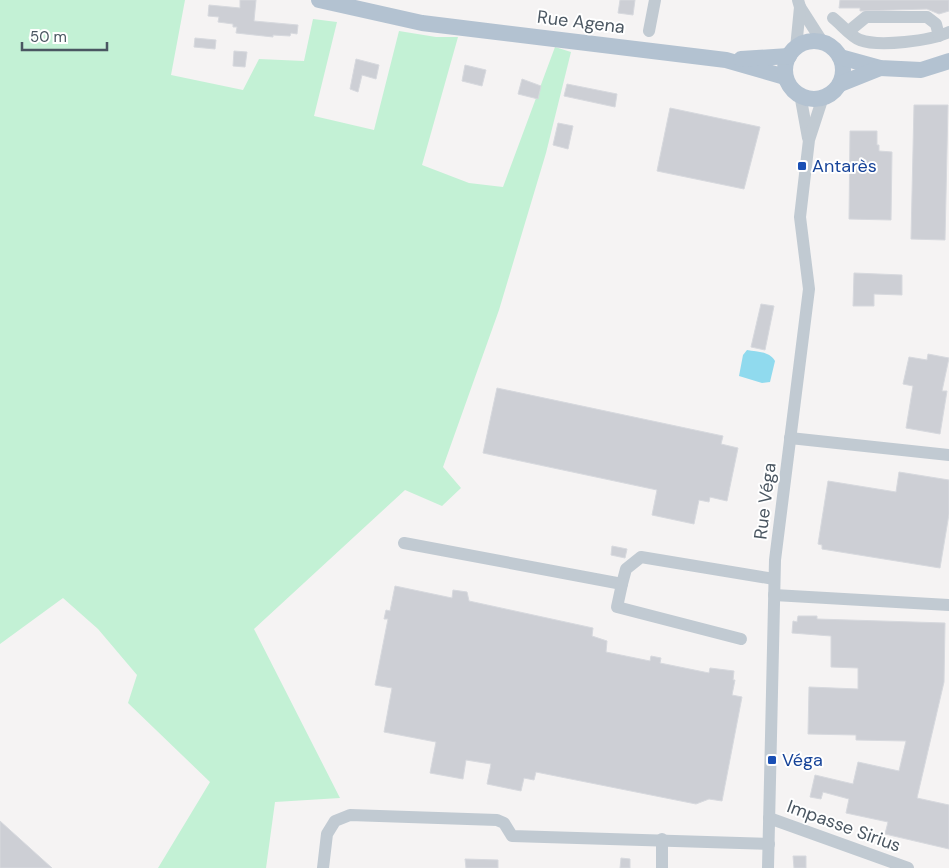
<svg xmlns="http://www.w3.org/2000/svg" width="949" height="868" font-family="'DM Sans',sans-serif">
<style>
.green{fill:#c3f1d5}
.water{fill:#90daee}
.building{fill:#cdcfd5;stroke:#d7d9de}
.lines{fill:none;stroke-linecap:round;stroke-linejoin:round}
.minor{stroke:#c1cad2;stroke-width:12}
.major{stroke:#b3c2d1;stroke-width:16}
.transit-dot{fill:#1a4fb4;stroke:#fff;stroke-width:2}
.labels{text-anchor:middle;stroke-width:4;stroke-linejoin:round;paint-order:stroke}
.street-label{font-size:18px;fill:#4a5661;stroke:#fff}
.transit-label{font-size:18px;fill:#164399;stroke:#fff;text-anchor:start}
</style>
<rect width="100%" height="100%" fill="#f5f3f3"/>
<!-- green -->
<path class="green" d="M0 0H185L171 75 243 90 259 59 304 61 313 19 337 22 314 116 374 130 399 31 436 37H458L422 165 469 183 503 187 555 47 571 52 546 153 499 310 443 467 461 488 442 506 405 490 254 629 340 798 275 802 266 868H158L210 782 128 703 137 675 98 629 63 598 0 644Z"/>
<!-- water -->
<path class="water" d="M747 350C758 352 769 351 775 361L770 382 762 383 739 376 743 355Z"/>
<!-- building -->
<g class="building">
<path d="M240 0H256L254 21 298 25 297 34 291 33 290 36 273 35V37L236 33 237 27H233V24L218 22 219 17 208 16 209 5 240 8Z"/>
<path d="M620 0H635L633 15 618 13Z"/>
<path d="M840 0H949V11L939 14 927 9 860 11V8H839Z"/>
<path d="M195 38 216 40 215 49 194 47Z"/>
<path d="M234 51 247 52 245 67 233 66Z"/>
<path d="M356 59 379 65 376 79 362 75 358 92 350 89Z"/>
<path d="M465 65 486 70 482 86 462 81Z"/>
<path d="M522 79 541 86 538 99 518 94Z"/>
<path d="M567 84 617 94 615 107 564 96Z"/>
<path d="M914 105H948L945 240 911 239Z"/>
<path d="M670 108 760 127 744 189 657 171Z"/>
<path d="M558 123 573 126 568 149 553 145Z"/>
<path d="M850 131H877V145H879V151L892 152 891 220 849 219Z"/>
<path d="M854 273 902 275V295L874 294V306H853Z"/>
<path d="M761 304 774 306 765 350 751 347Z"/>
<path d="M928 354 949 358 942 391H947L940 434 906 428 913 386 903 384 909 357 927 360Z"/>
<path d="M497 388 723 436 721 444 738 448 727 501 710 497 709 502 699 500 694 524 652 515 657 490 483 453Z"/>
<path d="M899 472 949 480V514L940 568 822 549V545L818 544 828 481 896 492Z"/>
<path d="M612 546 627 549 625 558 611 555Z"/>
<path d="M395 586 452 598 453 590 467 592 469 601 593 628 592 636 607 641 606 652 650 661 651 656 661 658 660 663 709 673 710 668 734 671 733 680H735L732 695 742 697 722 801 709 799 696 804 536 772 534 780 524 778 521 791 487 784 491 764 466 760 463 779 430 773 436 742 384 732 392 688 375 685 388 619H384L386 610 390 611Z"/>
<path d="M798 616H817V619L945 623 944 682 917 798 949 805V849L885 834 888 822 846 813 849 799 823 792 821 799 810 797 815 775 853 784 858 762 899 771 906 741 856 740V735L808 734 809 687 858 689V668L831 667V636L792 633 793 621 797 622Z"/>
<path d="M0 821 52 868H0Z"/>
<path d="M793 856H806V868H794Z"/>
<path d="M621 858 630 859V868H620Z"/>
<path d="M465 859 498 860V868H466Z"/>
</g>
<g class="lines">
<!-- minor -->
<g class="minor">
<path d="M800 7 823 43"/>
<path d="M833 18C841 24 851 37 860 40 879 47 931 41 949 32"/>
<path d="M649 31 655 0"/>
<path d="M849 31 866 17H927L936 24 939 36"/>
<path d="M796 48 800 7 798 0"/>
<path d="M800 94 808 138"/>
<path d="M790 438 949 455"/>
<path d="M404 543 622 584 626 569 641 557 774 579"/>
<path d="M622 584 617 607 741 639"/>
<path d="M774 595 949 605"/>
<path d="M769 818 908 868"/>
<path d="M323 868 327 834 335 821 350 815 497 820 504 823 512 836 769 844"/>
<path d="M662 868V839"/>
<path d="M768 868 775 560 809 289 800 217 809 140 823 97"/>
</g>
<!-- major -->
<g class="major">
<path d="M319 0 422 23 726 60 785 77"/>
<circle cx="814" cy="70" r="29"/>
<path d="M840 57 880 68 921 70 949 61"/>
<path d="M741 59 789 56"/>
<path d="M840 84 880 68"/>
</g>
</g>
<!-- markers -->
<g class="transit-dot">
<rect x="797" y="161" width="10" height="10" rx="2.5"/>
<rect x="767" y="755" width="10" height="10" rx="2.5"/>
</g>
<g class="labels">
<!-- street labels -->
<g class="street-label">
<text transform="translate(581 22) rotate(7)" y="6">Rue Agena</text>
<text transform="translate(765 501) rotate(-83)" y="6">Rue Véga</text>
<text transform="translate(844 826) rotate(20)" y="6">Impasse Sirius</text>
</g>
<!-- transit labels -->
<g class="transit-label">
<text x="812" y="172">Antarès</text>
<text x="782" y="766">Véga</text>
</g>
</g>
<!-- scale -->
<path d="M22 42v8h85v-8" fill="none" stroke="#4a5661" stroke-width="2.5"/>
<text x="30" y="42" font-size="15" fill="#4a5661" stroke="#ffffff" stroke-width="4" paint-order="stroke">50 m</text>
</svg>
